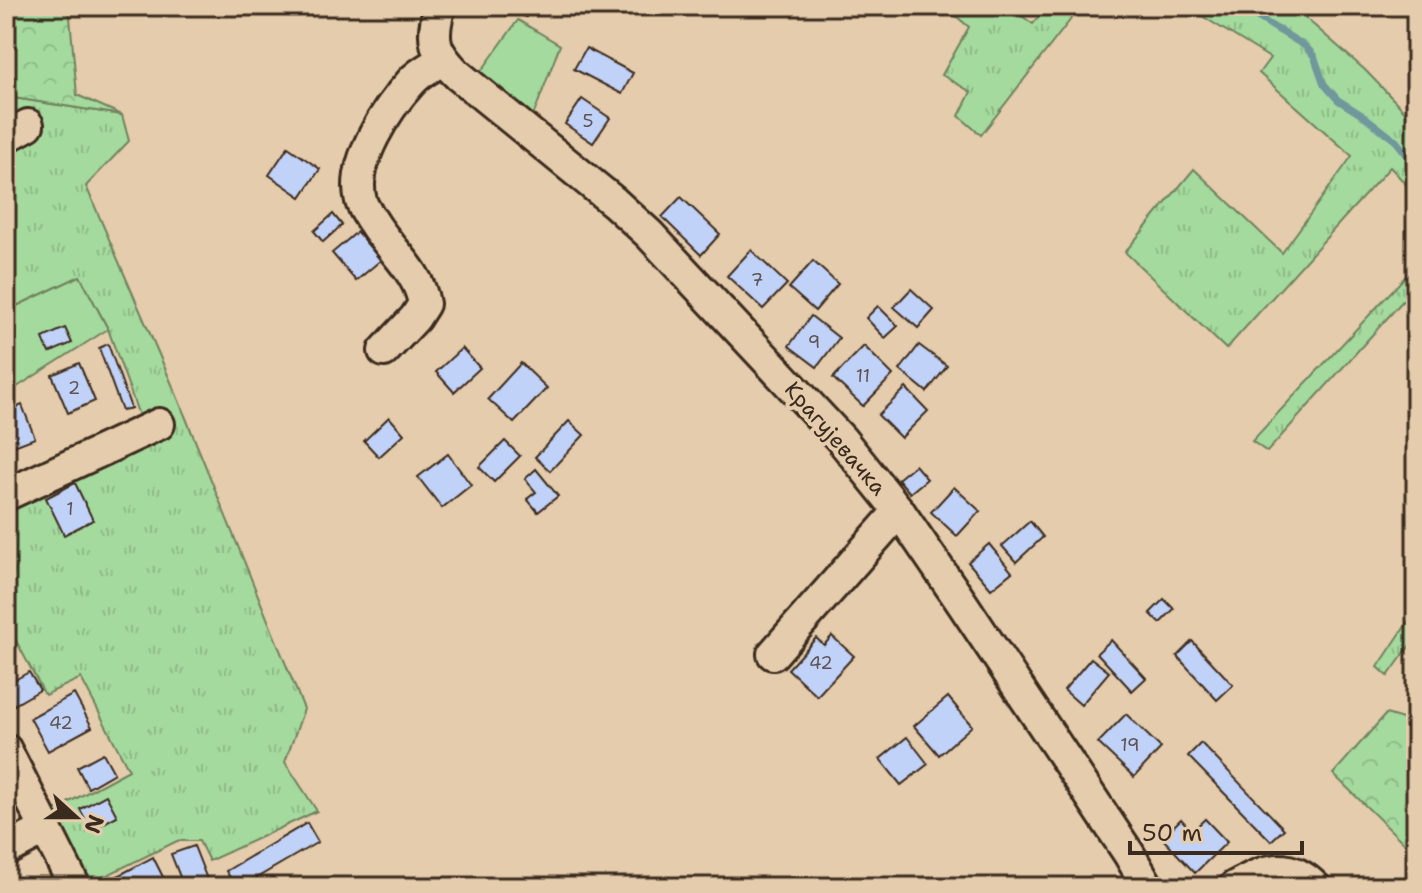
<svg xmlns="http://www.w3.org/2000/svg" width="1422" height="893" font-family="'Shantell Sans',sans-serif">
<style>
.grass{fill:url(#grass-tufts);stroke:#70825e;stroke-width:2}
.forest{fill:url(#forest-crowns);stroke:#70825e;stroke-width:2}
.garden{fill:#a4da9d;stroke:#70825e;stroke-width:2}
.lines{fill:none;stroke-linecap:round;stroke-linejoin:round}
.stream{stroke:#6f979c;stroke-width:7}
.building{fill:#c1d2f8;stroke:#3b2a1e;stroke-width:2}
.minor-casing{stroke:#3b2a1e;stroke-width:36}
.minor{stroke:#e4ccac;stroke-width:30}
.labels{text-anchor:middle;stroke-width:8;stroke-linejoin:round;paint-order:stroke}
.number-label{font-size:18px;fill:#5c5454}
.street-label{font-size:22px;fill:#3b2a1e;stroke:#e4ccac}
</style>
<defs>
<pattern id="grass-tufts" width="24" height="20" patternUnits="userSpaceOnUse" patternTransform="scale(2)"><rect width="24" height="20" fill="#a4da9d"/><path d="M3 7l-1-3M5 7V3M7 7l1-3M15 17l-1-3M17 17v-4M19 17l1-3" fill="none" stroke="#8ebb87"/></pattern>
<pattern id="forest-crowns" width="20" height="18" patternUnits="userSpaceOnUse" patternTransform="scale(2)"><rect width="20" height="18" fill="#a4da9d"/><path d="M2 6a3 3 0 1 1 6 0M12 15a3 3 0 1 1 6 0" fill="none" stroke="#8ebb87"/></pattern>
</defs>
<rect width="100%" height="100%" fill="#e4ccac"/>
<filter id="ink" filterUnits="userSpaceOnUse"><feTurbulence type="fractalNoise" baseFrequency=".0125" numOctaves="2"/><feDisplacementMap in="SourceGraphic" scale="16" xChannelSelector="R" yChannelSelector="G"/><feConvolveMatrix kernelMatrix="1 2 1 2 8 2 1 2 1" color-interpolation-filters="sRGB"/></filter>
<g filter="url(#ink)">
<!-- grass -->
<g class="grass">
<path d="M944 6H1008L1033 24 1048 6H1081L981 135 959 116 971 92 942 75 969 27Z"/>
<path d="M1186 6H1292L1365 70 1416 123V195L1390 167 1226 349 1125 252 1194 169 1282 253 1352 156 1259 73 1270 58Z"/>
<path d="M14 98 122 115 129 141 86 186 177 396 304 709 285 762 317 811 209 861 199 841H177L89 884 49 813 129 770 81 678 45 695 6 622V486L142 424 108 329 80 276 6 311V103Z"/>
<path d="M1416 265V286L1267 452 1252 441Z"/>
<path d="M1416 610V637L1388 676 1378 667Z"/>
</g>
<!-- forest -->
<g class="forest">
<path d="M6 6H69L77 95 122 115 14 98 6 75Z"/>
<path d="M1386 714 1416 723V855L1333 774Z"/>
</g>
<!-- garden -->
<g class="garden">
<path d="M518 20 560 45 530 124 475 80Z"/>
<path d="M80 276 108 329 6 394V311Z"/>
</g>
<g class="lines">
<!-- stream -->
<path class="stream" d="M1239 6 1305 46 1314 56 1324 84 1338 100 1365 117 1396 141 1416 166"/>
</g>
<!-- building -->
<g class="building">
<path d="M501 6H531L526 17Z"/>
<path d="M586 48 633 73 622 94 574 69Z"/>
<path d="M582 99 610 118 593 143 565 124Z"/>
<path d="M288 147 320 169 301 197 269 175Z"/>
<path d="M681 197 720 234 701 255 662 217Z"/>
<path d="M333 214 342 225 323 242 314 231Z"/>
<path d="M357 232 381 260 356 281 332 253Z"/>
<path d="M751 250 787 284 763 309 727 276Z"/>
<path d="M813 261 838 284 815 311 789 288Z"/>
<path d="M911 289 934 310 918 328 894 307Z"/>
<path d="M878 306 898 326 885 338 866 318Z"/>
<path d="M811 316 839 338 817 367 789 346Z"/>
<path d="M65 328 72 343 49 353 43 338Z"/>
<path d="M108 344 131 408 122 411 99 348Z"/>
<path d="M919 345 947 366 927 392 900 370Z"/>
<path d="M864 346 893 375 863 406 833 378Z"/>
<path d="M462 348 480 368 454 392 436 372Z"/>
<path d="M79 363 95 401 68 413 52 375Z"/>
<path d="M521 363 547 388 514 423 488 399Z"/>
<path d="M906 388 928 411 901 438 878 415Z"/>
<path d="M22 405 35 438 6 449V412Z"/>
<path d="M389 417 404 434 379 457 364 441Z"/>
<path d="M569 421 584 435 550 471 535 457Z"/>
<path d="M505 441 520 456 494 482 479 467Z"/>
<path d="M448 454 471 485 442 508 418 477Z"/>
<path d="M915 465 927 479 910 493 898 479Z"/>
<path d="M536 469 558 496 538 512 527 499 536 492 525 479Z"/>
<path d="M75 483 93 520 64 535 46 498Z"/>
<path d="M954 487 980 511 957 536 931 512Z"/>
<path d="M1030 521 1043 537 1016 562 1002 546Z"/>
<path d="M989 544 1012 572 991 589 968 562Z"/>
<path d="M1164 599 1174 609 1160 623 1150 613Z"/>
<path d="M832 636 854 656 817 696 788 669 816 638 824 645Z"/>
<path d="M1111 640 1146 678 1132 691 1097 653Z"/>
<path d="M1192 641 1233 685 1217 700 1177 656Z"/>
<path d="M1091 658 1109 672 1081 705 1064 690Z"/>
<path d="M29 672 40 690 14 705 6 690V685Z"/>
<path d="M74 694 92 727 48 751 30 718Z"/>
<path d="M948 697 972 726 939 755 914 726Z"/>
<path d="M1126 714 1161 748 1134 777 1098 743Z"/>
<path d="M907 737 928 764 901 785 880 759Z"/>
<path d="M1201 743 1284 829 1271 841 1188 756Z"/>
<path d="M103 753 114 773 88 788 77 767Z"/>
<path d="M106 795 117 816 91 830 80 809Z"/>
<path d="M1181 819 1192 831 1205 819 1227 842 1195 873 1162 838Z"/>
<path d="M307 823 318 842 241 887H236L226 871Z"/>
<path d="M194 846 210 887H184L171 854Z"/>
<path d="M153 857 167 885 164 887H122L116 877Z"/>
</g>
<g class="lines">
<defs>
<g id="minor">
<path d="M440 6C430 40 434 51 458 75L614 202 649 234 841 439 899 511 962 603 1129 854 1148 887"/>
<path d="M6 137 28 125"/>
<path d="M384 351 415 318 424 304C419 271 390 250 373 222 369 216 363 208 361 201 350 163 388 107 412 81 420 72 433 66 442 60"/>
<path d="M6 495 159 424"/>
<path d="M773 654 899 511"/>
<path d="M6 750 75 887"/>
<path d="M6 850 46 829"/>
<path d="M1234 887C1264 870 1287 859 1315 887"/>
</g>
</defs>
<!-- minor casing -->
<use href="#minor" class="minor-casing"/>
<!-- minor -->
<use href="#minor" class="minor"/>
</g>
</g>
<g class="labels">
<!-- number labels -->
<g class="number-label">
<text x="588" y="127">5</text>
<text x="757" y="286">7</text>
<text x="814" y="348">9</text>
<text x="863" y="382">11</text>
<text x="74" y="394">2</text>
<text x="70" y="515">1</text>
<text x="821" y="669">42</text>
<text x="61" y="729">42</text>
<text x="1130" y="751">19</text>
</g>
<!-- street labels -->
<g class="street-label">
<text transform="translate(836 438) rotate(49)" y="8">Крагујевачка</text>
</g>
</g>
<!-- margin -->
<rect width="1422" height="893" fill="none" stroke="#e4ccac" stroke-width="32"/>
<rect x="16" y="16" width="1390" height="861" fill="none" stroke="#3b2a1e" stroke-width="3" filter="url(#ink)"/>
<!-- north arrow -->
<g transform="translate(76 817) rotate(111)" stroke="#e4ccac" stroke-width="6" paint-order="stroke">
<path d="M0-6L14 30L0 20L-14 30Z" fill="#3b2a1e"/>
<text y="-12" font-size="22" font-weight="bold" text-anchor="middle" fill="#3b2a1e">N</text>
</g>
<!-- scale -->
<path d="M1130 841v12h172v-12" fill="none" stroke="#3b2a1e" stroke-width="4"/>
<text x="1142" y="841" font-size="24" fill="#3b2a1e" stroke="#e4ccac" stroke-width="6" paint-order="stroke">50 m</text>
</svg>
